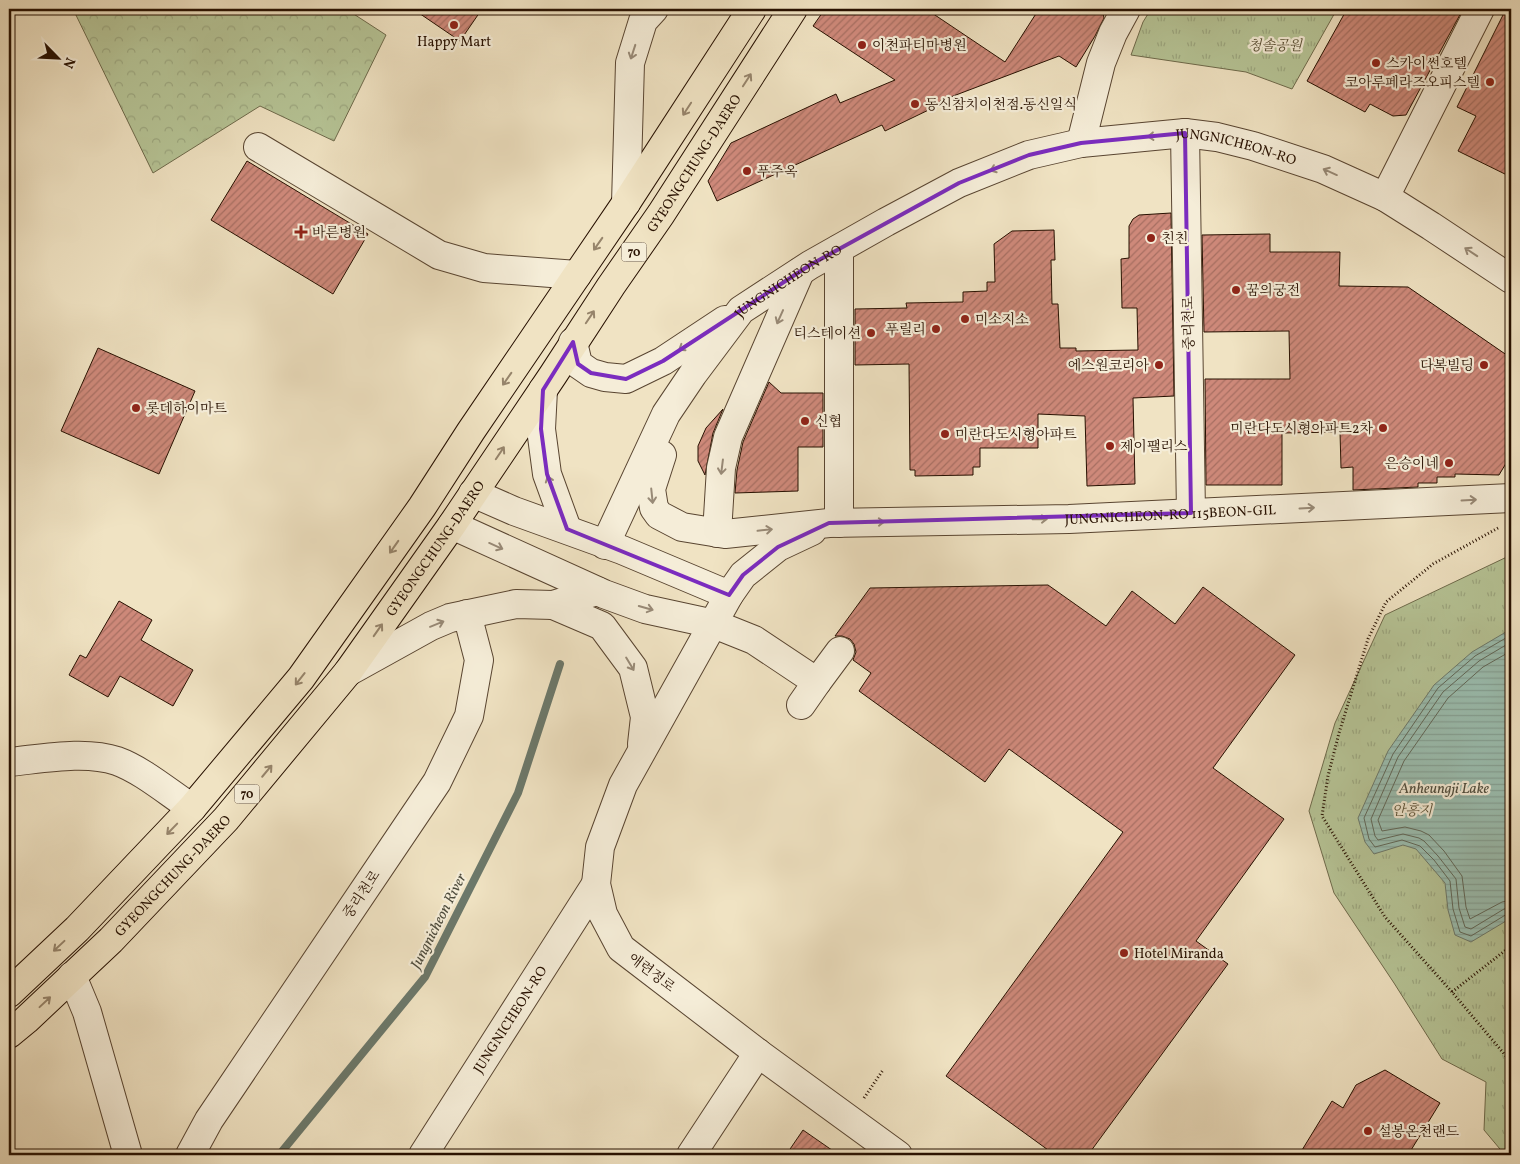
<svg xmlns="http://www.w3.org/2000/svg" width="1520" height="1164" font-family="Vollkorn,'Noto Serif KR',serif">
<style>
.grass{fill:url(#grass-tufts);stroke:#6e6a4b}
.forest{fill:url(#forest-crowns);stroke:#6e6a4b}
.water{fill:url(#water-rules);stroke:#6c786a}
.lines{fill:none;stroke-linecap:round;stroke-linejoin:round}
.shore{stroke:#606758;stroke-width:1}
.stream{stroke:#6c786a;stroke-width:8}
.building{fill:url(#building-hatch);stroke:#271000}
.minor-casing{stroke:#594531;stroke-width:30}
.major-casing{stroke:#271000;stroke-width:30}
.path{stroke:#271000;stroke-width:3;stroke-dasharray:1 2.5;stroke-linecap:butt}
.minor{stroke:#f5edd8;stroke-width:28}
.major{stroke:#f0e3c3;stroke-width:28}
.oneway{stroke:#988a77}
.oneway2{stroke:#96846b}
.marked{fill:none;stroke:#7b2cbf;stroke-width:4;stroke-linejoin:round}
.poi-dot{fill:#8f2418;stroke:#f5edd8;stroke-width:2}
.labels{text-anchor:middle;stroke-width:4.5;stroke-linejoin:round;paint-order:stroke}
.shield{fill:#f5edd8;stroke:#655241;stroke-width:1}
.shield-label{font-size:12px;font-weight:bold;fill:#271000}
.poi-label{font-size:14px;fill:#271000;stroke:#f5edd8;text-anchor:start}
.park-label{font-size:14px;font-style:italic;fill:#594f34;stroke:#f5edd8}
.street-label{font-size:14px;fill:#271000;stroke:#f5edd8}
.water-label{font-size:15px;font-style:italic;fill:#4f4d3e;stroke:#f5edd8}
</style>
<defs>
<pattern id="grass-tufts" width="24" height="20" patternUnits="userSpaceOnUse" patternTransform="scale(1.25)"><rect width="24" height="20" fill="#b6c496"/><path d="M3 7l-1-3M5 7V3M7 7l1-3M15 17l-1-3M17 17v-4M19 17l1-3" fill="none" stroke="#9ca780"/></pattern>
<pattern id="forest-crowns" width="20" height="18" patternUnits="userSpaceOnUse" patternTransform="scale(1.25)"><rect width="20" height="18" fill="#b6c496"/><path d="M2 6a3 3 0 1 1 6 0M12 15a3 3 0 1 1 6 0" fill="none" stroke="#9ca780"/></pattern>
<pattern id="water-rules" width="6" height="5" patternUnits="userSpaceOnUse" patternTransform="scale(1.25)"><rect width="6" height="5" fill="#9abeb0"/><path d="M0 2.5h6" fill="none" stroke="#85a296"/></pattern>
<pattern id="building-hatch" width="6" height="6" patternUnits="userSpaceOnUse" patternTransform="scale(1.25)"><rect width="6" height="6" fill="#ce897a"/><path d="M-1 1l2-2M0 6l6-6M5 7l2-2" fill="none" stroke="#a76f62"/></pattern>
</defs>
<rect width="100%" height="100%" fill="#f0e3c3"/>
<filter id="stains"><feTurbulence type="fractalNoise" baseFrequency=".004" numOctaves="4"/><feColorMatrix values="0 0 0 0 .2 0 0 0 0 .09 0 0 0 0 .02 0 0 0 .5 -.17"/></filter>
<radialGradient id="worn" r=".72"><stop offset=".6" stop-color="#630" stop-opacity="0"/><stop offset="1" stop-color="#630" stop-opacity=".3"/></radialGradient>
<!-- grass -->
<g class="grass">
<path d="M1151 9H1337L1292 89 1246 72 1131 55 1143 22Z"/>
<path d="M1511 555V1155H1505L1484 1130 1486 1082 1442 1059 1394 983 1334 893 1309 811 1335 723 1385 615Z"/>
</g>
<!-- forest -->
<path class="forest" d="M73 9H346L386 35 334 141 260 106 153 173Z"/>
<!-- water -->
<path class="water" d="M1511 629V918L1471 942 1455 935 1448 910 1445 883 1416 849 1403 845 1374 854 1365 842 1358 818 1388 751 1434 685 1472 652Z"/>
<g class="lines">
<!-- shore -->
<g class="shore">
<path d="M1511 635 1475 656 1438 688 1393 754 1364 818 1369 839 1375 847 1402 840 1420 846 1434 860 1450 881 1453 909 1460 932 1471 936 1507 914H1511"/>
<path d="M1511 642 1479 661 1443 692 1398 757 1371 819 1375 836 1378 840 1403 834 1419 838 1424 841 1438 856 1456 879 1459 908 1465 927 1471 929 1504 909 1511 907"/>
<path d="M1511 651 1483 667 1448 698 1404 761 1378 820 1382 831 1405 827 1421 831 1429 835 1444 851 1462 876 1466 907 1470 919 1502 902 1511 900"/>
</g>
<!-- stream -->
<path class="stream" d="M279 1155 425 977 518 793 560 664"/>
</g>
<!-- building -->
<g class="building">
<path d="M413 9H482L460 41Z"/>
<path d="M825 9H926L1005 62 1039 9H1102L1104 18 1095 36 1076 67 1059 56 940 101 941 104 885 131 882 125 717 201 708 181 731 143 836 94 840 103 895 80 813 26Z"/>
<path d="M1347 9H1463L1406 115 1393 116 1370 104 1365 112 1307 81Z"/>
<path d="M1506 9H1511V177L1458 151 1476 116 1457 107Z"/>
<path d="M247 161 368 234 333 294 211 220Z"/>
<path d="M1171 213 1174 396 1133 398 1135 484 1087 486 1085 416 1038 414V448H980V467H973V475L915 476V470H910L909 364 855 365V309L907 308 906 303 963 302V292L987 291V282H995L994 244 1012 231 1054 230 1055 260H1051L1052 304H1058L1060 348H1076V351L1138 350 1137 308H1122L1121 259 1129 258V226L1133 219 1139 215Z"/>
<path d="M1270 234V252H1340L1339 286 1408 287 1511 358V455L1499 475 1455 474V477H1437V483H1418V487L1353 490V467L1341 468 1340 432 1282 433V485H1206L1205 379H1290L1289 331 1204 332 1202 235Z"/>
<path d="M98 348 195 391 159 474 61 431Z"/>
<path d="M769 382 781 393H823V447H798V491L735 493 737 470 743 442Z"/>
<path d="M723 409 713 433 705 475 698 461V446L706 428Z"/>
<path d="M1048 585 1106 626 1132 591 1175 624 1203 587 1295 655 1213 768 1284 819 1196 941 1228 964 1088 1155H1055L946 1076 1123 832 1009 749 985 782 859 691 871 673 853 660 856 652 854 644 850 639 842 636H835L870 588Z"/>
<path d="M119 601 152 620 141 640 193 670 173 706 120 676 108 697 69 675 80 655 86 658Z"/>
<path d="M1385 1070 1440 1103 1408 1155H1299L1332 1101 1343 1108 1356 1085Z"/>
<path d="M803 1130 839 1155H786Z"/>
</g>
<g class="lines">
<defs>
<g id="minor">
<path d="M1185 133 1191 513"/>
<path d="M1081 143 1101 63 1113 33 1126 9"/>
<path d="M258 147 439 255 484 268 577 275"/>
<path d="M1385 197 1480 9"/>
<path d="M626 203 630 63 643 21 654 9"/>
<path d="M573 342 578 364 591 373 605 377 626 379 663 361 725 320"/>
<path d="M543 390 541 429 547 474 567 529"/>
<path id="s1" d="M662 455 651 489 654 508 659 515 682 527 725 534 829 523 1069 519 1511 498"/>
<path d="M473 493 514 511 622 550 729 595"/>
<path d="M839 523V249"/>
<path d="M452 525 604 594 645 609 714 624 754 640 817 682 801 705"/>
<path d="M812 531 778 547 743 575 729 595 623 785 600 847 596 884 603 914 621 948 758 1053 898 1155"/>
<path d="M717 533 721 468 728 437 800 272"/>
<path id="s2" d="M605 545 666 414 693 374 741 310 810 265 886 222 959 183 1029 155 1081 143 1185 133 1217 137 1253 146 1323 169 1385 197 1431 226 1511 279"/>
<path d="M553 605 602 626 633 668 645 717 642 744"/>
<path d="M348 672 431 626 450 618 516 604 553 605 597 591"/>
<path d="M817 682 840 651"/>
<path d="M9 762C41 759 85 750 117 761 142 770 169 793 192 808"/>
<path d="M72 976 87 1012 128 1155"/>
<path d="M190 1155 209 1120 437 782 469 716 479 660 467 614"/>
<path id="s3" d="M423 1155 596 884"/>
<path d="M691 1155 758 1053"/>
</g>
<g id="major">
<path d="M9 993 77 929 192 808 301 678 422 507 471 431 626 203 752 9"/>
<path id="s4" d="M9 1034 26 1020 111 940 226 819 348 672 452 525 553 375 611 286 661 214 793 9"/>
</g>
</defs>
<!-- minor casing -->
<use href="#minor" class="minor-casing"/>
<!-- major casing -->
<use href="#major" class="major-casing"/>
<!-- path -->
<g class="path">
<path d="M1498 528 1433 564 1386 602 1368 639 1339 733 1328 776 1322 816 1385 917 1452 992 1511 1062"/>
<path d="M1452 992 1511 946"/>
<path d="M864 1098 883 1070"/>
</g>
<!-- minor -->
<use href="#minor" class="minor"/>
<!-- major -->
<use href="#major" class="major"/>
</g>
<!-- one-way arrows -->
<defs><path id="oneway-shaft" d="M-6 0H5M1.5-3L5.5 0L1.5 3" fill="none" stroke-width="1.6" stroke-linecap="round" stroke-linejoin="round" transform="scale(1.25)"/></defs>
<g class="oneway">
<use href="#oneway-shaft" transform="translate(633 52) rotate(108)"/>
<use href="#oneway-shaft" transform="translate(1155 136) rotate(176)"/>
<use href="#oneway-shaft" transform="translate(997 168) rotate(158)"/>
<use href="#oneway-shaft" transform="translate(1330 172) rotate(-156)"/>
<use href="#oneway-shaft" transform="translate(1471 252) rotate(-146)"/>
<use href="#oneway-shaft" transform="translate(780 317) rotate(114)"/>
<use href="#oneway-shaft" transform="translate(685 346) rotate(147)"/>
<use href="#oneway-shaft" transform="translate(722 467) rotate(97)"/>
<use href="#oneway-shaft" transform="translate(550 483) rotate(-110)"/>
<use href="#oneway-shaft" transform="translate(652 496) rotate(84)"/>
<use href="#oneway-shaft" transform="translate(1469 500) rotate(-3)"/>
<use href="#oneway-shaft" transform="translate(1307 508) rotate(-3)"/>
<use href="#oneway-shaft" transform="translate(1040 519) rotate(-1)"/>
<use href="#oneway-shaft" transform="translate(877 522) rotate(-1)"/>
<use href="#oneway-shaft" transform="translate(765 530) rotate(-6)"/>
<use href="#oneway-shaft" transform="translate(496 546) rotate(24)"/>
<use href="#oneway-shaft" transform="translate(646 608) rotate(16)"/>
<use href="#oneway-shaft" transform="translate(437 624) rotate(-22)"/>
<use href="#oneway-shaft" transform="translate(630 664) rotate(59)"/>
</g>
<g class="oneway2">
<use href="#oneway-shaft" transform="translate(747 80) rotate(-57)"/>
<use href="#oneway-shaft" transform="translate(687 109) rotate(123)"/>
<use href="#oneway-shaft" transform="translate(598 244) rotate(125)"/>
<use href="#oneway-shaft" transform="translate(590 317) rotate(-56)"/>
<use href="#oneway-shaft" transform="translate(507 379) rotate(125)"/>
<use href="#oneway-shaft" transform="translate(500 453) rotate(-56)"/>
<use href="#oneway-shaft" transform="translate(394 547) rotate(125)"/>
<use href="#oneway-shaft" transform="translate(378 630) rotate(-55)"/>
<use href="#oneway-shaft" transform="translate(300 679) rotate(128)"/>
<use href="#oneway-shaft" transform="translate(267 771) rotate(-50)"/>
<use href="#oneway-shaft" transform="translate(172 829) rotate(134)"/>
<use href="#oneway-shaft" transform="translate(59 946) rotate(137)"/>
<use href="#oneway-shaft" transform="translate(45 1002) rotate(-43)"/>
</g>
<!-- marked area -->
<path class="marked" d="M1185 133 1191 513 829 523 778 547 743 575 729 595 567 529 547 474 541 429 543 390 573 342 578 364 591 373 626 379 663 361 810 265 959 183 1029 155 1081 143Z"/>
<!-- markers -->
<g class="poi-dot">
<circle cx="454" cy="25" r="5"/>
<circle cx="862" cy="45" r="5"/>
<circle cx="1376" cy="63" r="5"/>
<circle cx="1490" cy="82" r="5"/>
<circle cx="915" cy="104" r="5"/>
<circle cx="747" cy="171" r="5"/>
<path d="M298.5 224.5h5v5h5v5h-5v5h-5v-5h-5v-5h5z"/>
<circle cx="1151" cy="238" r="5"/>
<circle cx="1236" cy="290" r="5"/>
<circle cx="965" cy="319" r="5"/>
<circle cx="936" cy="329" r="5"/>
<circle cx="871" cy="333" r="5"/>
<circle cx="1159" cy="365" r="5"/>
<circle cx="1484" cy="365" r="5"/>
<circle cx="136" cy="408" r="5"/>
<circle cx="805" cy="421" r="5"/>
<circle cx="1383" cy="428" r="5"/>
<circle cx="945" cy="434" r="5"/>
<circle cx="1110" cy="446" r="5"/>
<circle cx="1449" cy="463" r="5"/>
<circle cx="1124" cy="953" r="5"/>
<circle cx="1368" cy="1131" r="5"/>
</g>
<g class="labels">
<!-- shield labels -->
<g class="shield">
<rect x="621.5" y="242.5" width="25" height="19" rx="4"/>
<rect x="234.5" y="784.5" width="25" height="19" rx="4"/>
</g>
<g class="shield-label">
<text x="634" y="256">70</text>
<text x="247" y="798">70</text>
</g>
<!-- poi labels -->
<g class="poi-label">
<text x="454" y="46" text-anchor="middle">Happy Mart</text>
<text x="872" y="50">이천파티마병원</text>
<text x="1386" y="68">스카이썬호텔</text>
<text x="1480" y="87" text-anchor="end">코아루페라즈오피스텔</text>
<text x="925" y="109">동신참치이천점.동신일식</text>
<text x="757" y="176">푸주옥</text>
<text x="312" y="237">바른병원</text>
<text x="1161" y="243">친친</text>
<text x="1246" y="295">꿈의궁전</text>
<text x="975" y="324">미소지소</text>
<text x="926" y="334" text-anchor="end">푸릴리</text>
<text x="861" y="338" text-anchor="end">티스테이션</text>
<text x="1149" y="370" text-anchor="end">에스원코리아</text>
<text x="1474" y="370" text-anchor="end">다복빌딩</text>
<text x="146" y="413">롯데하이마트</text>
<text x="815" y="426">신협</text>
<text x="1373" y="433" text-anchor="end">미란다도시형아파트2차</text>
<text x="955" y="439">미란다도시형아파트</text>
<text x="1120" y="451">제이팰리스</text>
<text x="1439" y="468" text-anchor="end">은승이네</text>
<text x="1134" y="958">Hotel Miranda</text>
<text x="1378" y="1136">설봉온천랜드</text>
</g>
<!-- park labels -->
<g class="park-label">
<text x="1275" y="50">청솔공원</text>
<text x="1412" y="815">안흥지</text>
</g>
<!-- street labels -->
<g class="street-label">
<text dy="5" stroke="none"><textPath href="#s2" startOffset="811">JUNGNICHEON-RO</textPath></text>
<text dy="5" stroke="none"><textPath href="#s4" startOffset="1112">GYEONGCHUNG-DAERO</textPath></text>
<text dy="5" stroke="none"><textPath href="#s2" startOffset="328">JUNGNICHEON-RO</textPath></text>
<text transform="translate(1188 323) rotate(-91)" y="5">중리천로</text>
<text dy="5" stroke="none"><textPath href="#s1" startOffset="579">JUNGNICHEON-RO 115BEON-GIL</textPath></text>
<text dy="5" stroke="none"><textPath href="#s4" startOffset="648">GYEONGCHUNG-DAERO</textPath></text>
<text dy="5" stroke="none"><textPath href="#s4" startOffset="228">GYEONGCHUNG-DAERO</textPath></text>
<text transform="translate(361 894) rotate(-56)" y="5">중리천로</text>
<text transform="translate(652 972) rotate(37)" y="5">애련정로</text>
<text dy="5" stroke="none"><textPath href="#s3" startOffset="161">JUNGNICHEON-RO</textPath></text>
</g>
<!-- water labels -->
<g class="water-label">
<text x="1444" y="793">Anheungji Lake</text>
<text transform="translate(438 921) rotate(-63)" y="5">Jungnicheon River</text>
</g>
</g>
<!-- margin -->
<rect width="1520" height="1164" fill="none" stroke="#f0e3c3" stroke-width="30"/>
<rect x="10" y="10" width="1500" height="1144" fill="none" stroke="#271000" stroke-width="2.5"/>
<rect x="15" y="15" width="1490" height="1134" fill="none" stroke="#271000"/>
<!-- north arrow -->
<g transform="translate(58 58) rotate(114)" stroke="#f5edd8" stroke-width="4" paint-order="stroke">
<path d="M0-4L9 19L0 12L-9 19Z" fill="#271000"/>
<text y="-8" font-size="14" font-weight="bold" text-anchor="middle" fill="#271000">N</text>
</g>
<rect width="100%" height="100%" filter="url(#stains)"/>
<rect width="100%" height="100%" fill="url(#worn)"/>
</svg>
